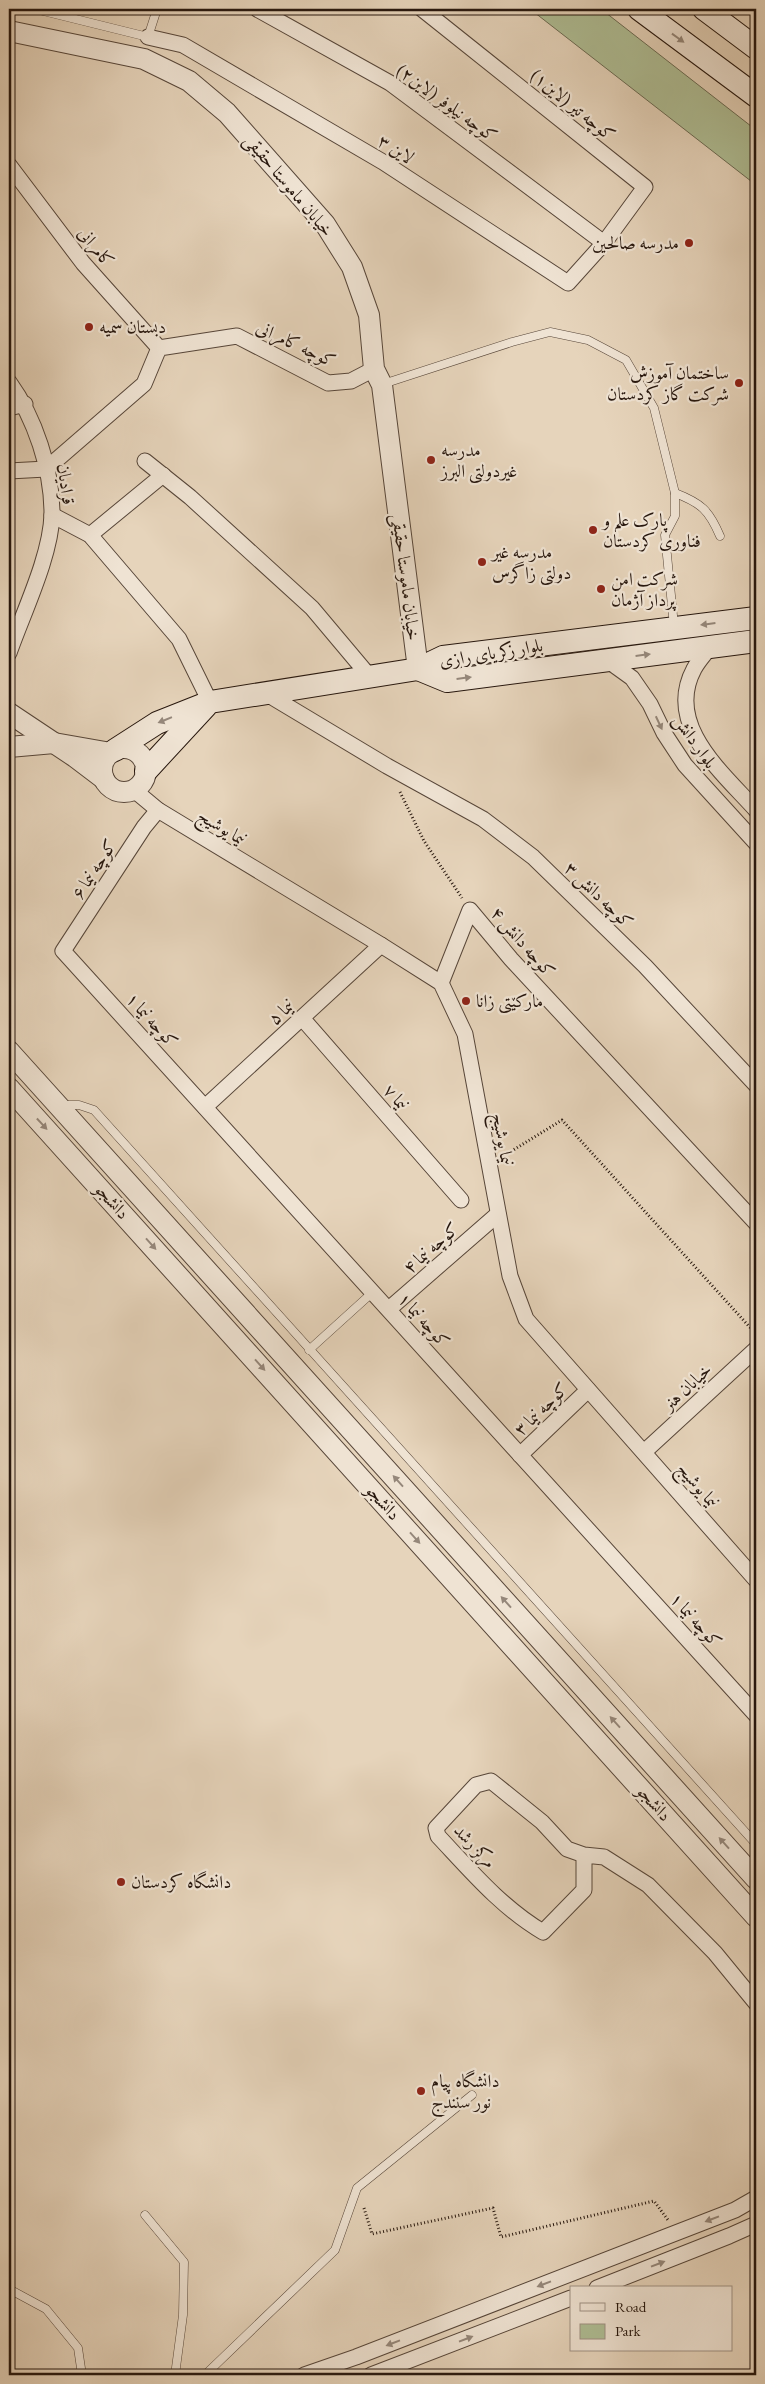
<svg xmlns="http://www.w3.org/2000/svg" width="765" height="2384" font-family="'EB Garamond',Amiri,serif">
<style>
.green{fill:#afbe95;stroke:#6b6a52}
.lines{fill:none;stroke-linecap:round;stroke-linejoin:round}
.service-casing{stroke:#574639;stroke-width:9}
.minor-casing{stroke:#574639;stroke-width:17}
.tertiary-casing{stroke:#574639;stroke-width:22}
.secondary-casing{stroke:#27170e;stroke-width:24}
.path{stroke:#27170e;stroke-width:3;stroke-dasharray:1 2.5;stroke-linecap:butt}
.service{stroke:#efe3d3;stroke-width:8}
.minor{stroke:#efe3d3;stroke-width:15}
.tertiary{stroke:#efe3d3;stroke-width:20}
.secondary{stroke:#efe3d3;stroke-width:22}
.oneway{fill:#95877a}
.poi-dot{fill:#8f2418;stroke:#efe3d3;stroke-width:2}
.labels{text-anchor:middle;stroke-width:4.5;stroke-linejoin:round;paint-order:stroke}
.street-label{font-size:18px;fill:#27170e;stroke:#efe3d3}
.poi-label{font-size:18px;fill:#27170e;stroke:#efe3d3;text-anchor:start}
</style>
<rect width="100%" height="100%" fill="#e6d4bb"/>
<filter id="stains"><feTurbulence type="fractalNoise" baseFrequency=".004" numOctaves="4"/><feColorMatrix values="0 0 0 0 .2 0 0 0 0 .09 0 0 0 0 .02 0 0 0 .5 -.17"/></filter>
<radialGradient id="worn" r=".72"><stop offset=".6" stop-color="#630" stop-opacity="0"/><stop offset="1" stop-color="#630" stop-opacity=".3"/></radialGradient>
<!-- green -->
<path class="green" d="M530 9H601L756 130V185Z"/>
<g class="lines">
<defs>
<g id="service">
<path d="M35 9 148 37 157 9"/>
<path d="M383 384 512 342 550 332 588 340 626 360 654 408 675 493V516L665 535 674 626"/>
<path d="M675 493C701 503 709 510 720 536"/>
<path d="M63 1105H79L94 1110 756 1844"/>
<path d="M309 1350 373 1292"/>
<path d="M145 2215 184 2262 183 2315 175 2375"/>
<path d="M9 2289 46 2309 78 2348 82 2375"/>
<path d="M208 2375V2372L335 2250 357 2188 472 2095"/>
</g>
<g id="minor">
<path d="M257 9 390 83 604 243"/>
<path d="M148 37 183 45 383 162 568 283 604 243 645 187 422 9"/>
<path d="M9 165 83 263 159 348"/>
<path d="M9 382C35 418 52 469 52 514 51 556 23 613 9 653"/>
<path d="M9 408 25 404"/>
<path d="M145 461 190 497 312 608 370 677"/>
<path d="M9 471 46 469 144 384 159 348 237 336 328 383 351 381 374 369"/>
<path d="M52 515 90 535 179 639 210 702"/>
<path d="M90 535 163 475"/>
<path d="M710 647C705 654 698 661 694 669 664 725 723 773 756 810"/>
<path d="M607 660 632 678 650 704 664 733 685 765 756 843"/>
<path d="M267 694 387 766 483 819 533 857 645 966 756 1085"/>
<path d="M134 790 158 810 381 945 441 983 465 1034 510 1276 526 1319 756 1580"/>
<path d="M158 810 144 827 63 951 756 1715"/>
<path d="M441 983 470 910 511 959 756 1223"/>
<path d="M302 1018 461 1200"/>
<path d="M205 1107 381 945"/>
<path d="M389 1309 498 1214"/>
<path d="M644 1452 756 1349"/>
<path d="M520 1455 588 1390"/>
<path d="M584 1855V1890L543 1932C502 1908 470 1870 438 1836L436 1828 476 1785 491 1781 542 1822 567 1849 584 1855 604 1857 648 1885 715 1953 756 2003"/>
<path d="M597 2288 729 2236 756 2224"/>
<path d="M304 2375 356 2357 735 2210 756 2198"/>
<path d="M371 2375 571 2298"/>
</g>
<g id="tertiary">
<path d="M9 31 144 59 189 81 227 113 325 224 352 267 369 315 374 369 382 385 418 669"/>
<path d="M9 713 75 757 104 779"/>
<path d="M9 747 54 743 111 753"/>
<circle cx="124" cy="770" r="22"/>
<path d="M9 1051 756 1879"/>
<path d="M9 1088 756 1917"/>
</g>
<g id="secondary">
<path d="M639 9 756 96"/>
<path d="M704 9 756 48"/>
<path d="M418 669 447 681 756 641"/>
<path d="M115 750 157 723 210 702 418 669 443 657 756 618"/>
<path d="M146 771 206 706"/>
</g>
</defs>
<!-- service casing -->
<use href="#service" class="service-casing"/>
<!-- minor casing -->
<use href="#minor" class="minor-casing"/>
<!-- tertiary casing -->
<use href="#tertiary" class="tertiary-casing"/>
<!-- secondary casing -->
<use href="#secondary" class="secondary-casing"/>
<!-- path -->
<g class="path">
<path d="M400 792 424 841 462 898"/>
<path d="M502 1157 562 1120 756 1334"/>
<path d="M364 2208 372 2234 493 2208 501 2237 654 2201 668 2220"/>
</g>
<!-- service -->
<use href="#service" class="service"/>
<!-- minor -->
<use href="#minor" class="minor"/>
<!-- tertiary -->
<use href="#tertiary" class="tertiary"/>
<!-- secondary -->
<use href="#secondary" class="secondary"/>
</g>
<!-- one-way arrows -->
<defs><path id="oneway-solid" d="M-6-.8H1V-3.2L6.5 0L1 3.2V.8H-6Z" transform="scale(1.25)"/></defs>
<g class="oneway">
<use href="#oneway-solid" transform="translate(678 38) rotate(36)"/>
<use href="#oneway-solid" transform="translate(708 624) rotate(173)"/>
<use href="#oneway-solid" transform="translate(643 655) rotate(-7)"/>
<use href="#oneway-solid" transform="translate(464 678) rotate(-7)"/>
<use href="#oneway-solid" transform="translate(165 720) rotate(158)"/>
<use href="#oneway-solid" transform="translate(659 723) rotate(65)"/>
<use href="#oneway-solid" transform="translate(42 1124) rotate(47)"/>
<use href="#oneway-solid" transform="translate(151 1244) rotate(48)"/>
<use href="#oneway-solid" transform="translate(260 1365) rotate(48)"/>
<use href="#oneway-solid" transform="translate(398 1481) rotate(-132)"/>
<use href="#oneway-solid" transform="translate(415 1538) rotate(48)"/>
<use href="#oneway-solid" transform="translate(506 1602) rotate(-132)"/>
<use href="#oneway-solid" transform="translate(615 1722) rotate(-132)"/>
<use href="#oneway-solid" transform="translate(724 1843) rotate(-132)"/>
<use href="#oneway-solid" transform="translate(712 2219) rotate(159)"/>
<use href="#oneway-solid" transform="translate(658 2264) rotate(-21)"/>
<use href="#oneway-solid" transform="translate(544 2284) rotate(159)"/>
<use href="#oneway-solid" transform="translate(466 2339) rotate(-21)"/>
<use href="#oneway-solid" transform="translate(393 2343) rotate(159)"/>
</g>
<!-- markers -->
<g class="poi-dot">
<circle cx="689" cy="243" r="5"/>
<circle cx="89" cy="327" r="5"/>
<circle cx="739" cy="383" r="5"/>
<circle cx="431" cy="460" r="5"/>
<circle cx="593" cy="530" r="5"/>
<circle cx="482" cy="562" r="5"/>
<circle cx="601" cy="589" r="5"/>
<circle cx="466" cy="1001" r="5"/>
<circle cx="121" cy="1882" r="5"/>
<circle cx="421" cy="2091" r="5"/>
</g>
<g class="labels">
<!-- street labels -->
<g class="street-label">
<text transform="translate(447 103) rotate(36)" y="6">کوچه نیلوفر (لاین۲)</text>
<text transform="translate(573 105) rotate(39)" y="6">کوچه تیر (لاین۱)</text>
<text transform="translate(396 149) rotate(32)" y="6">لاین ۳</text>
<text transform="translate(289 185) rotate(50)" y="6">خیابان ماموستا حقیقی</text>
<text transform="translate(96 247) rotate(51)" y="6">کامرانی</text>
<text transform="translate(296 344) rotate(25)" y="6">کوچه کامرانی</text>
<text transform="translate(66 484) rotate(82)" y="6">قرادیان</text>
<text transform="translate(406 577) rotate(83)" y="6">خیابان ماموستا حقیقی</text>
<text transform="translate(491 653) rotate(-9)" y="6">بلوار زکریای رازی</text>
<text transform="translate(695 741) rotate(55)" y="6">بلوار دانش</text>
<text transform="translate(222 827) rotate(31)" y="6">نیما یوشیج</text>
<text transform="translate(94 869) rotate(-57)" y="6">کوچه نیما ۶</text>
<text transform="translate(599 895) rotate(44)" y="6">کوچه دانش ۳</text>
<text transform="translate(523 942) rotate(49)" y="6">کوچه دانش ۴</text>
<text transform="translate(281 1012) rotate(-43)" y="6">نیما ۵</text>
<text transform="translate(152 1020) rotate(48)" y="6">کوچه نیما ۱</text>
<text transform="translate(396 1097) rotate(49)" y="6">نیما ۷</text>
<text transform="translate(503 1139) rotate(80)" y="6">نیما یوشیج</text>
<text transform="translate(112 1201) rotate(48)" y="6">دانشجو</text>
<text transform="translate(431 1248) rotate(-41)" y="6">کوچه نیما ۴</text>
<text transform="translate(424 1320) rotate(48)" y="6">کوچه نیما ۱</text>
<text transform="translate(687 1387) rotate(-43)" y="6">خیابان هنر</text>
<text transform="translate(541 1409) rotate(-44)" y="6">کوچه نیما ۳</text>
<text transform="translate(698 1485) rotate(49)" y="6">نیما یوشیج</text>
<text transform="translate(383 1502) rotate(48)" y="6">دانشجو</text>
<text transform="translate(696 1620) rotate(48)" y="6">کوچه نیما ۱</text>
<text transform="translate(654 1803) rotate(48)" y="6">دانشجو</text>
<text transform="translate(475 1846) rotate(47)" y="6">مرکز رشد</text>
</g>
<!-- poi labels -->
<g class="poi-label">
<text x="679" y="249" text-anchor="end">مدرسه صالحین</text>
<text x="99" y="333">دبستان سمیه</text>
<text x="729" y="379" text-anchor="end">ساختمان آموزش<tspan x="729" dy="21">شرکت گاز کردستان</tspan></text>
<text x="441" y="456">مدرسه<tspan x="441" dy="21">غیردولتی البرز</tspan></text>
<text x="603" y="526">پارک علم و<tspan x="603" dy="21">فناوری کردستان</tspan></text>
<text x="492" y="558">مدرسه غیر<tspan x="492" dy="21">دولتی زاگرس</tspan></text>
<text x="611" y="585">شرکت امن<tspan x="611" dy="21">پرداز آژمان</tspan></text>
<text x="476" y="1007">مارکێتی زانا</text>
<text x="131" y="1888">دانشگاه کردستان</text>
<text x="431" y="2087">دانشگاه پیام<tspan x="431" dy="21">نور سنندج</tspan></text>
</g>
</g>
<!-- margin -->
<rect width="765" height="2384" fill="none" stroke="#e6d4bb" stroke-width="30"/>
<rect x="10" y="10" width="745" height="2364" fill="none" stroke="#27170e" stroke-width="2.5"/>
<rect x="15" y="15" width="735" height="2354" fill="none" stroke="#27170e"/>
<!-- legend -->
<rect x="570" y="2286" width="162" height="65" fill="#efe3d3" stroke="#9f9184"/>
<rect x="580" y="2303" width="25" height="8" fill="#efe3d3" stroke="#9f9184"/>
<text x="615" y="2312" font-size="15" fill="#27170e">Road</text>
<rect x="580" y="2324" width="25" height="15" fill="#afbe95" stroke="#9f9184"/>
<text x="615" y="2336" font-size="15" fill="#27170e">Park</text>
<rect width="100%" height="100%" filter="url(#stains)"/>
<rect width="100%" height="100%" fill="url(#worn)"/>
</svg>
